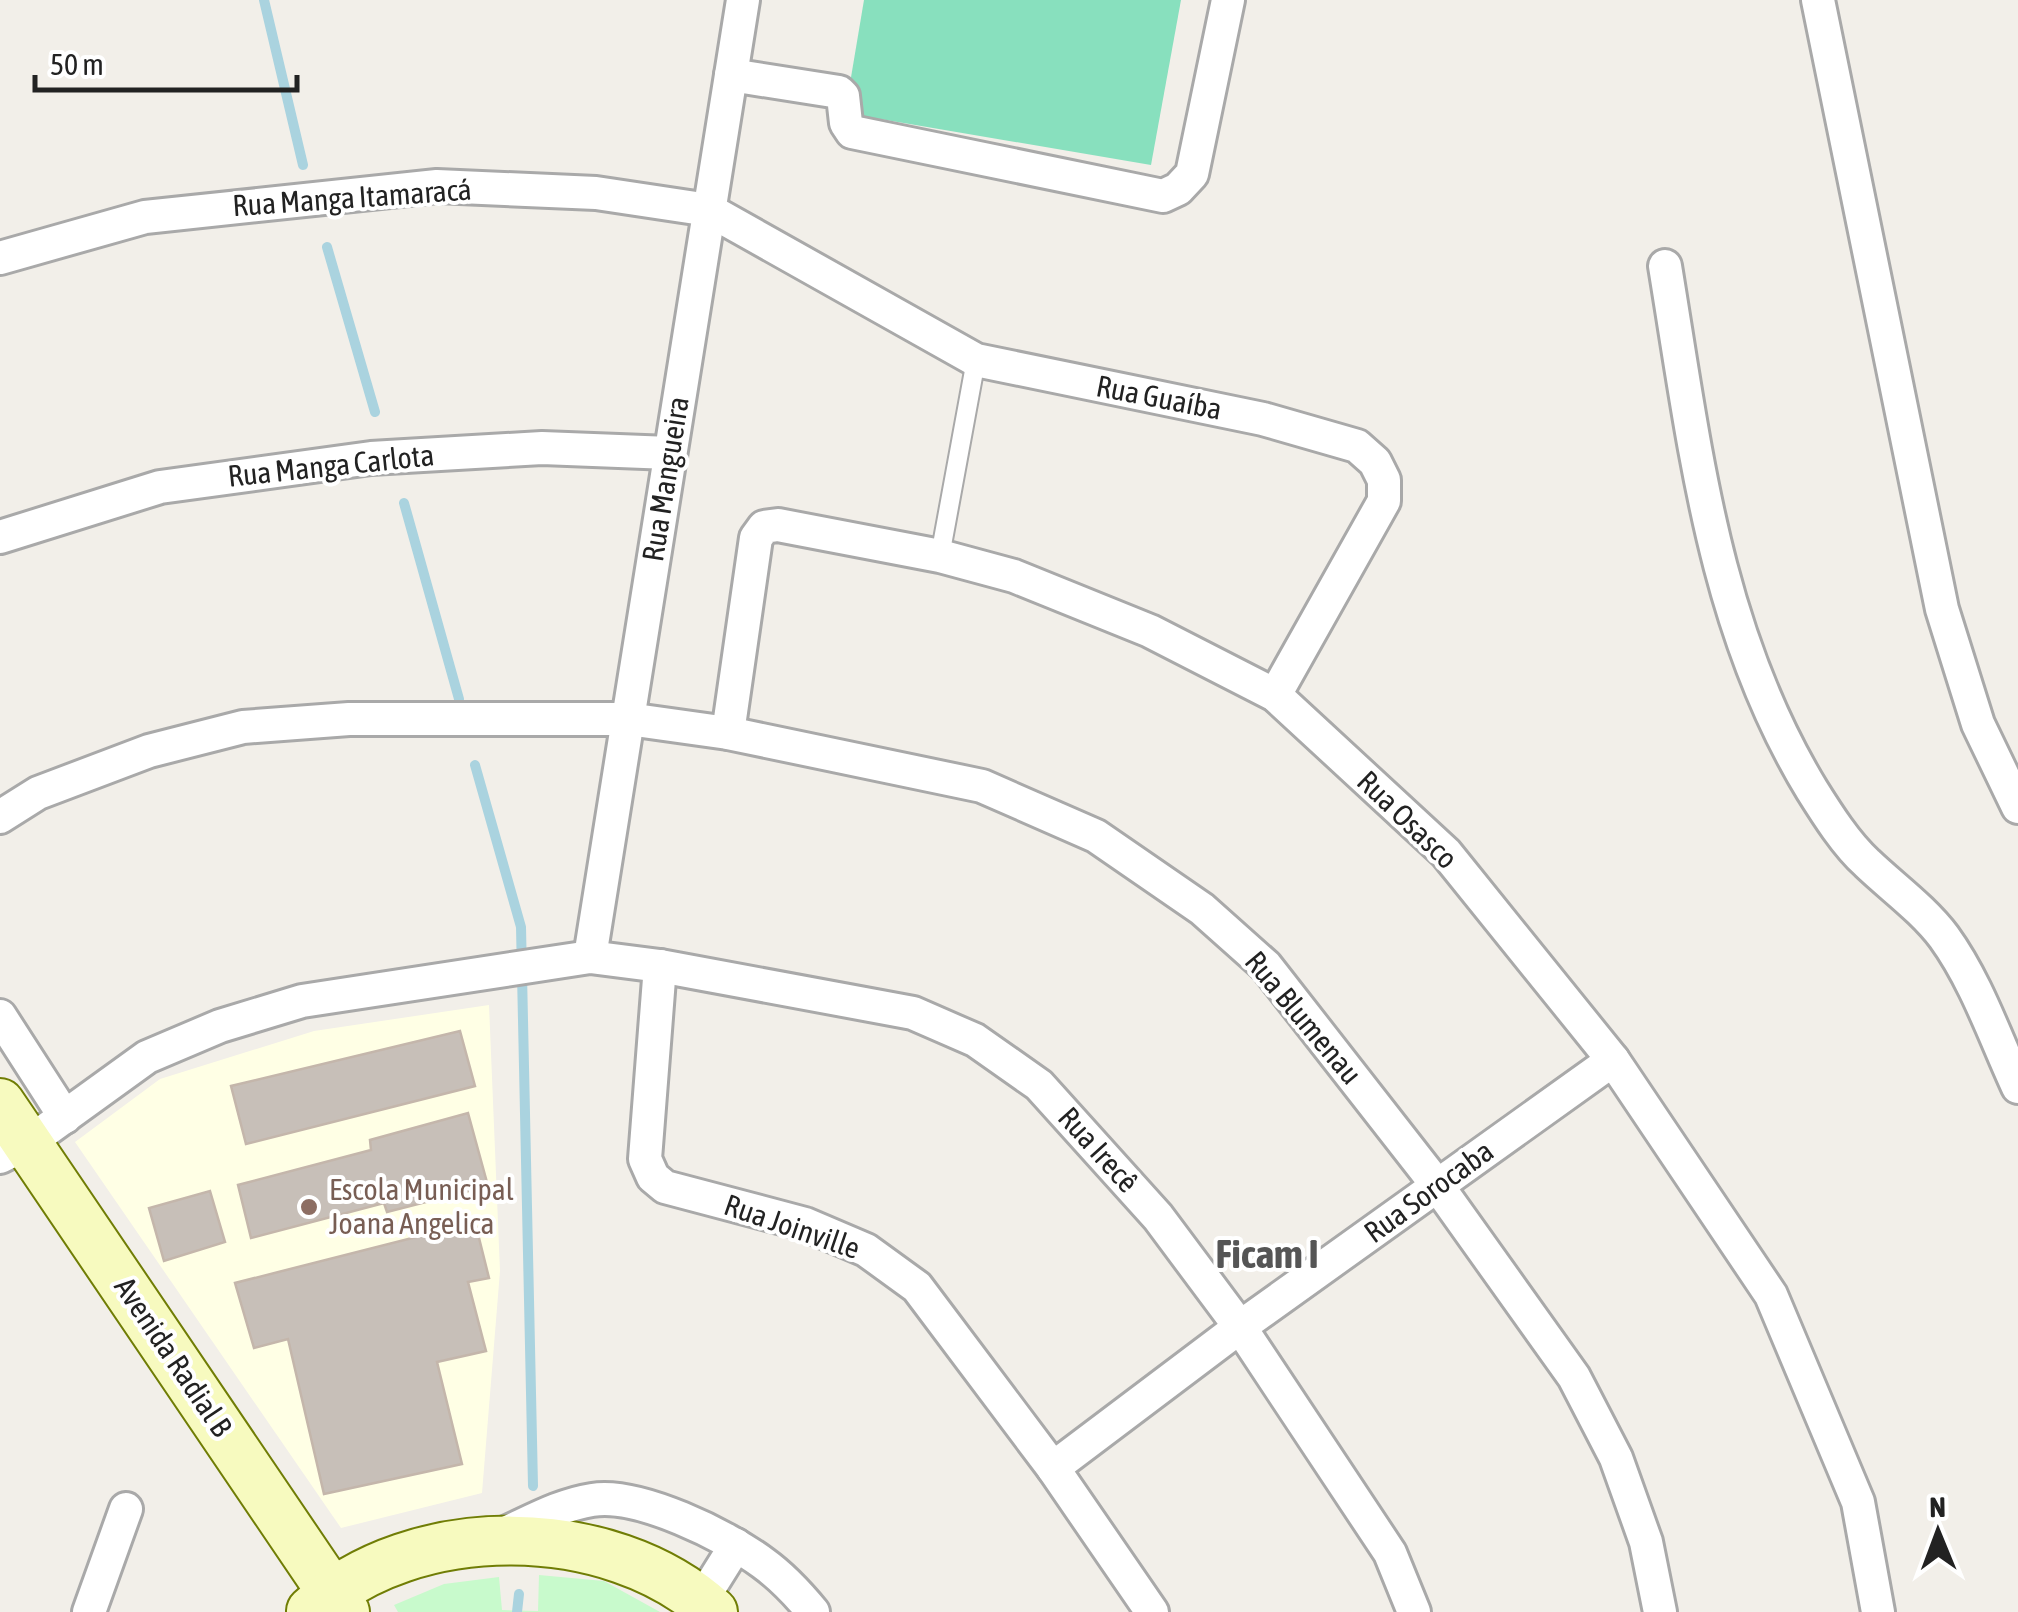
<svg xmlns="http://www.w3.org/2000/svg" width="2018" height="1612" font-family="'Asap Condensed',sans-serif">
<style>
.education{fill:#ffffe5}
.park{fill:#c8facc}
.pitch{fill:#88e0be}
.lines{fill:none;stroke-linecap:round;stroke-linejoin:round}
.stream{stroke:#aad3df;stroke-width:10}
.building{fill:#c7bfb8;stroke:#c4b6ab;stroke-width:2.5}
.lane-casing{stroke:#a9a9a9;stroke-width:22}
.street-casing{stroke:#a9a9a9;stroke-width:38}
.secondary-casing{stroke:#707d05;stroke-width:52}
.lane{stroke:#fff;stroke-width:18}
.street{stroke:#fff;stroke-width:32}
.secondary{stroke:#f7fabf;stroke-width:48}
.education-dot{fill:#8d6e63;stroke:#fff;stroke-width:4}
.labels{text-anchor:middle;stroke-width:8;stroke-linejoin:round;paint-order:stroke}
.street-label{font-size:30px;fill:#222;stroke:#fff}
.education-label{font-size:30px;fill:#785e54;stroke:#fff;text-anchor:start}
.district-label{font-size:40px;font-weight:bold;fill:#555;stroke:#fff}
</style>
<rect width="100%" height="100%" fill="#f2efe9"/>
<!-- education -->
<path class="education" d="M489 1005 500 1271 482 1493 341 1528 75 1142 160 1079 314 1031Z"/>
<!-- park -->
<path class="park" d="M539 1575 604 1581 660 1612H398L394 1605 444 1584 499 1577 502 1610 538 1611Z"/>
<!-- pitch -->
<path class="pitch" d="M864 0H1181L1151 165 845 113Z"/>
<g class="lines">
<!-- stream -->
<g class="stream">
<path d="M264 0 303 165"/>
<path d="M327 247 375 412"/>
<path d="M404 503 459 699"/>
<path d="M475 765 521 927 533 1486"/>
<path d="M517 1612 519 1594"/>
</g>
</g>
<!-- building -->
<g class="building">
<path d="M460 1031 475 1086 246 1144 231 1086Z"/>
<path d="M468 1113 488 1186 387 1212 384 1203 251 1238 238 1185 371 1150 370 1140Z"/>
<path d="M210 1191 225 1242 164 1261 149 1208Z"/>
<path d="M475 1222 489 1278 468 1282 486 1351 437 1362 462 1464 324 1494 288 1339 254 1348 235 1283Z"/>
</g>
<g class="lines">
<defs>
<path id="lane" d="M940 556 976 360"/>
<g id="street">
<path d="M1818 0 1942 609 1978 724 2018 807"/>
<path d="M731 75 839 92 843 96 846 123 852 132 1163 196 1178 189 1192 174 1228 0"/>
<path d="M0 258 145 217 437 186 596 193 709 210 976 360 1263 419 1357 446 1375 462 1384 480V501L1275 695"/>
<path d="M1665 266C1695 448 1714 629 1812 790 1827 814 1846 844 1867 863 1892 887 1923 909 1944 937 1976 981 1995 1037 2018 1087"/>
<path d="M0 537 160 487 371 458 542 448 670 453"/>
<path d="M728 733 756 538 764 527 778 525 940 556 1014 576 1150 631 1275 695 1446 853 1613 1060 1771 1295 1858 1502 1878 1612"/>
<path d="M0 817 38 793 149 751 243 727 349 719H628L728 733 982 786 1096 836 1202 909 1266 966 1437 1185 1574 1377 1616 1458 1646 1542 1660 1612"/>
<path d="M590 957 743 0"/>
<path d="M660 966 645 1159 653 1177 665 1187 805 1224 866 1250 917 1287 1053 1468 1152 1612"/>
<path d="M0 1016 65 1117"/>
<path d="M0 1157 28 1143 147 1057 220 1026 302 1001 590 957 660 966 913 1013 975 1040 1039 1085 1158 1217 1240 1327 1390 1553 1414 1612"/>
<path d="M1053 1468 1240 1327 1613 1060"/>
<path d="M499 1536C529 1523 559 1505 592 1500 638 1492 727 1536 763 1563 781 1576 799 1595 813 1612"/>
<path d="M701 1601 736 1545"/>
<path d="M89 1612 126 1509"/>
</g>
<g id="secondary">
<path d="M0 1103 345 1612"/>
<path d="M311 1611C412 1516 611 1518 713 1612"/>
</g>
</defs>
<!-- lane casing -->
<use href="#lane" class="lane-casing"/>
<!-- street casing -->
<use href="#street" class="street-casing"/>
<!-- secondary casing -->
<use href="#secondary" class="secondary-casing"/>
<!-- lane -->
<use href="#lane" class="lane"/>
<!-- street -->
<use href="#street" class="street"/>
<!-- secondary -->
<use href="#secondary" class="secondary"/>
</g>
<!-- markers -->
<circle class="education-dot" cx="309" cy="1207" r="10"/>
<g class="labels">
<!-- street labels -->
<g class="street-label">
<text transform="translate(352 198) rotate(-4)" y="10">Rua Manga Itamaracá</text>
<text transform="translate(1159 398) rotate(11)" y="10">Rua Guaíba</text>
<text transform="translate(331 466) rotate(-6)" y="10">Rua Manga Carlota</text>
<text transform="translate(666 479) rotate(-81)" y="10">Rua Mangueira</text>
<text transform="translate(1407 820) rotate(44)" y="10">Rua Osasco</text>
<text transform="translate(1303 1018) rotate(50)" y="10">Rua Blumenau</text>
<text transform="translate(1098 1150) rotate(48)" y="10">Rua Irecê</text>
<text transform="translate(1429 1192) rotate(-36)" y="10">Rua Sorocaba</text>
<text transform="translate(792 1227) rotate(19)" y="10">Rua Joinville</text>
<text transform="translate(173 1357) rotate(56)" y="10">Avenida Radial B</text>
</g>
<!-- education labels -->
<g class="education-label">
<text x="329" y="1200">Escola Municipal<tspan x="329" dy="34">Joana Angelica</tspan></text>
</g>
<!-- district labels -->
<g class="district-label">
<text x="1267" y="1268">Ficam I</text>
</g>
</g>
<!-- north arrow -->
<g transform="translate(1938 1532) rotate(359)" stroke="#ffffff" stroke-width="8" paint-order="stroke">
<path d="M0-8L18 38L0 25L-18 38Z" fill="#222222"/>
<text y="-15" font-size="28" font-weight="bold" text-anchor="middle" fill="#222222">N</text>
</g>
<!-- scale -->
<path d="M35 75v15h262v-15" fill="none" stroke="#222222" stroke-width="5"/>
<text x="50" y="75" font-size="30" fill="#222222" stroke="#ffffff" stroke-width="8" paint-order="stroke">50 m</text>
</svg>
